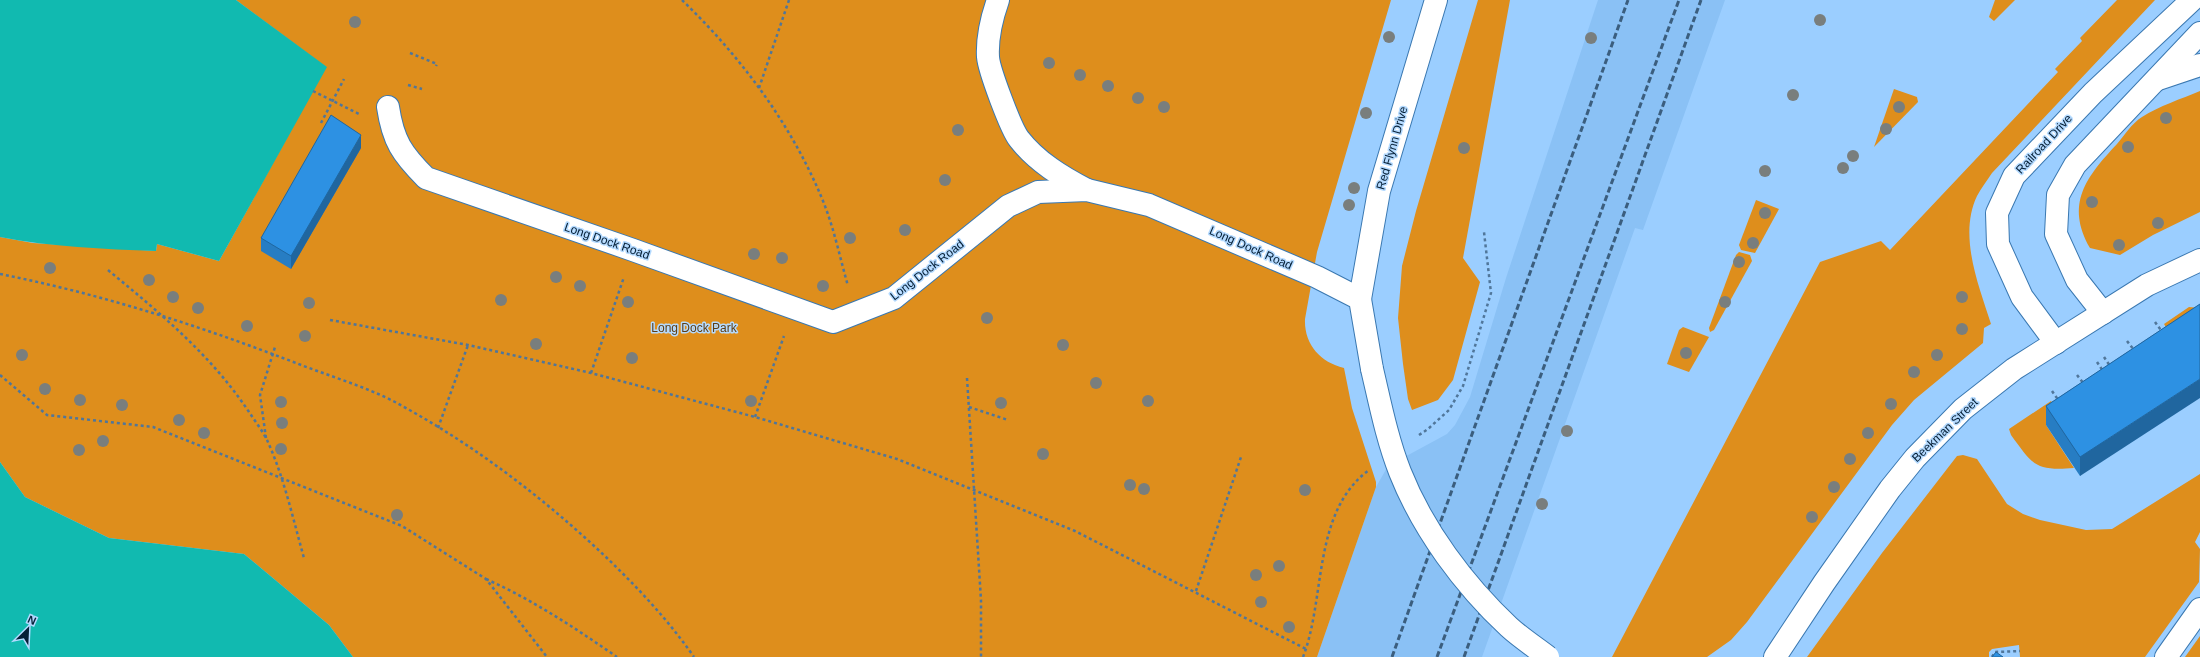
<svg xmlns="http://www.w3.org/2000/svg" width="2200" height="657" font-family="Arial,sans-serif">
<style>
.built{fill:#8ac1f5}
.green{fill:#de8e1c}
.water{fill:#11bab0}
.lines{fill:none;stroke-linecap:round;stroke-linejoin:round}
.minor-casing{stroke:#3a78b1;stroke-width:24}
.path{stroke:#50769a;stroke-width:2.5;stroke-dasharray:3 3;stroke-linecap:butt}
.minor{stroke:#fff;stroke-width:22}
.rail{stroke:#3b5e7e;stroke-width:3;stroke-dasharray:6 3;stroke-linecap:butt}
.minor-bridge-casing{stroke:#3a78b1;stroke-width:24;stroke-linecap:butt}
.minor-bridge{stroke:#fff;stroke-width:22}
.tree{fill:#797e7d}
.wall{fill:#277dc3}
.shaded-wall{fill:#20669f}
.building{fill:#2d91e3;stroke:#20669f}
.labels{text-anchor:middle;stroke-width:3;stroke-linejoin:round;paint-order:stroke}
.street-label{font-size:12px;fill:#051f36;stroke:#b4daff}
.park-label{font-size:12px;fill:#5e3d13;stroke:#b4daff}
</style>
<rect width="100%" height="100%" fill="#9bceff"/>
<!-- built -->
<path class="built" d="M1598 0H1725L1643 230 1635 228 1482 657H1317L1376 487 1388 466 1447 434 1455 425 1470 397 1506 278Z"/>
<!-- green -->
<g class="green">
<path d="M236 0H1391L1317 252 1305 319C1304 344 1320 362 1344 368L1352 408 1376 482V487L1317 657H353L329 625 244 554 109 538 25 497 0 462V237L33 243 156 251 157 244 219 261 326 67Z"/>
<path d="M1478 0H1510L1463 258 1480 282 1453 380 1438 400 1412 410 1408 399 1403 364 1398 318 1402 266 1416 211Z"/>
<path d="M1995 0H2015L1994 21 1989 17Z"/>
<path d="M2117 0H2155L1992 173C1987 181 1981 188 1977 196 1958 236 1979 286 1991 324L1984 328 1983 343 1914 400 1892 425 1747 622 1731 640 1707 657H1612L1820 262 1881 241 1890 250 2058 72 2055 69 2082 41 2080 38Z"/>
<path d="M1894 89 1917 97 1918 102 1874 147Z"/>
<path d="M2200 91V212L2153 235 2120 255 2090 248C2065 204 2086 177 2117 144 2124 136 2132 123 2142 117 2159 106 2181 99 2200 91Z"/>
<path d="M1756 200 1779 209 1755 253 1741 250 1739 245Z"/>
<path d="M1739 252 1750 255 1752 261 1714 330 1710 332 1709 328 1736 255Z"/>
<path d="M2189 307 2200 308 2174 340 2164 324Z"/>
<path d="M1683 327 1709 337 1689 372 1667 364 1679 330Z"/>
<path d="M2051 401 2060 415 2046 425 2074 468C2035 471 2033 465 2011 435L2009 429Z"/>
<path d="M1963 455 1977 459 2007 504 2023 514 2040 520 2086 530 2112 529 2200 474V532L2195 542 2200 549 2199 582 2145 657H2011H2020L2019 645 1992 649 1989 652V657H1807L1882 553 1957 456Z"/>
<path d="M2200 636V657H2185Z"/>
</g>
<!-- water -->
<g class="water">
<path d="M0 0H236L327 67 219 261 157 244 156 251C103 249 52 247 0 237Z"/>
<path d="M0 462 25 497 109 538 244 554 329 625 353 657H0Z"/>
</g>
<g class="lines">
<defs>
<g id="minor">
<path d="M998 0C992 17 987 39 988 57 989 70 1011 129 1019 139 1037 162 1062 177 1087 190"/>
<path d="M2158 79 2200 65"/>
<path d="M388 107C393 141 402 154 426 178L633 250 833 322 894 298 1008 206 1038 192 1087 190 1149 205 1317 277 1360 299 1372 369"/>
<path d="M1360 299 1379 191 1436 0"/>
<path d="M2103 313 2077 280 2056 234 2058 195 2075 165 2200 33"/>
<path d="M2056 343 2022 297 1998 244 1997 213 2014 176 2093 93 2192 0"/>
<path d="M1775 657 1824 583 1890 489 1915 458 1963 409 2014 369 2147 285 2200 260"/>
<path d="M2166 657 2200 609"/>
</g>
</defs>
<!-- minor casing -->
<use href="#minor" class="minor-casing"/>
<!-- path -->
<g class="path">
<path d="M682 0C741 57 792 125 823 201 834 228 840 258 848 286"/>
<path d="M410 53 437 64 436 66"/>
<path d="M408 85 422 89"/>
<path d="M759 88 789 0"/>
<path d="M313 91 359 114"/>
<path d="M321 123 344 79"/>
<path d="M108 270C160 313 211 355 249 412 255 421 262 430 267 440 284 477 293 519 304 558"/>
<path d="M0 274C101 294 200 326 296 363 329 376 364 386 395 402 473 444 544 498 608 559 639 589 669 621 694 657"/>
<path d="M330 320 468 345 591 373 755 417 897 459 1075 531 1306 649"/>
<path d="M2155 322 2163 333"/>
<path d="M2127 341 2134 350"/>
<path d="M2104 357 2110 366"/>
<path d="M2097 362 2103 371"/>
<path d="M591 373 624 277"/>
<path d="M0 375 47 415 153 427 402 526 486 579 547 657"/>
<path d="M2077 375 2084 384"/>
<path d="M967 378 981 600V657"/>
<path d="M2052 391 2059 401"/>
<path d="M969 407 1008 420"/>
<path d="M755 417 784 336"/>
<path d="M438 428 468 345"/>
<path d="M1419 435 1428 429 1449 410 1463 386 1491 293 1484 232"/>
<path d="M266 438 260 395 275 347"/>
<path d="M486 579C533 600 575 628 617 657"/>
<path d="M1196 591 1241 457"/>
<path d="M1303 657C1326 598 1312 512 1369 470"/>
<path d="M1992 657 1995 652 2020 651"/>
</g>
<!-- minor -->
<use href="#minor" class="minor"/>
<!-- rail -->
<g class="rail">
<path d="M1392 657 1628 0"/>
<path d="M1437 657 1679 0"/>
<path d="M1464 657 1701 0"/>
</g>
<defs>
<path id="minor-bridge" d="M1372 369C1380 403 1387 439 1400 472 1423 530 1464 585 1509 627 1521 638 1535 647 1548 657"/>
</defs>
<!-- minor-bridge casing -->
<use href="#minor-bridge" class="minor-bridge-casing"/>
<!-- minor-bridge -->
<use href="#minor-bridge" class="minor-bridge"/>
</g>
<!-- trees -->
<g class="tree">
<circle cx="1820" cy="20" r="6"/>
<circle cx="355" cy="22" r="6"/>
<circle cx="1389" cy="37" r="6"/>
<circle cx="1591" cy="38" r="6"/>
<circle cx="1049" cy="63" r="6"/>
<circle cx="1080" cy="75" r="6"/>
<circle cx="1108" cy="86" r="6"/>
<circle cx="1793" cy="95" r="6"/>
<circle cx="1138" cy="98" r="6"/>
<circle cx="1164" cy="107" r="6"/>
<circle cx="1899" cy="107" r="6"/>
<circle cx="1366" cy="113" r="6"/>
<circle cx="2166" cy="118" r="6"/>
<circle cx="1886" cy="129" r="6"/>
<circle cx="958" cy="130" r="6"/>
<circle cx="2128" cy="147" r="6"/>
<circle cx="1464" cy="148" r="6"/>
<circle cx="1853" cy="156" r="6"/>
<circle cx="1843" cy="168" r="6"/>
<circle cx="1765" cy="171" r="6"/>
<circle cx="945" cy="180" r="6"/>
<circle cx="1354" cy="188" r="6"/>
<circle cx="2092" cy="202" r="6"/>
<circle cx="1349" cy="205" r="6"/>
<circle cx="1765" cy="213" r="6"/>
<circle cx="2158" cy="223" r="6"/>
<circle cx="905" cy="230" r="6"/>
<circle cx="850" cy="238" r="6"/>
<circle cx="1753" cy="243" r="6"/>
<circle cx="2119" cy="245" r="6"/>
<circle cx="754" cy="254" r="6"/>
<circle cx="782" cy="258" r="6"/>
<circle cx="1739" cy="262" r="6"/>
<circle cx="50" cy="268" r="6"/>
<circle cx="556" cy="277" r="6"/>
<circle cx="149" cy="280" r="6"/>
<circle cx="580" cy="286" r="6"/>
<circle cx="823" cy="286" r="6"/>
<circle cx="173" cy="297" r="6"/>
<circle cx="1962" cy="297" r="6"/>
<circle cx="501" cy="300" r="6"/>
<circle cx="628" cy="302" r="6"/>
<circle cx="1725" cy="302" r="6"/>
<circle cx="309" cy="303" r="6"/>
<circle cx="198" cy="308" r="6"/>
<circle cx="987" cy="318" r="6"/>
<circle cx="247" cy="326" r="6"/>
<circle cx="1962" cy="329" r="6"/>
<circle cx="305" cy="336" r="6"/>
<circle cx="536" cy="344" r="6"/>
<circle cx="1063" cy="345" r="6"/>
<circle cx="1686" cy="353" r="6"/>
<circle cx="22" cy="355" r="6"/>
<circle cx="1937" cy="355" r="6"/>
<circle cx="632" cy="358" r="6"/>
<circle cx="1914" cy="372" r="6"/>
<circle cx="1096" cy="383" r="6"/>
<circle cx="45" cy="389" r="6"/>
<circle cx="80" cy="400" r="6"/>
<circle cx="751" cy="401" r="6"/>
<circle cx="1148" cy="401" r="6"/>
<circle cx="281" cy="402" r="6"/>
<circle cx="1001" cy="403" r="6"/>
<circle cx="1891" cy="404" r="6"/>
<circle cx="122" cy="405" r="6"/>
<circle cx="179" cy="420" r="6"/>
<circle cx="282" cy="423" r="6"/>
<circle cx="1567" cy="431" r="6"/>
<circle cx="204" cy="433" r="6"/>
<circle cx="1868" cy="433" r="6"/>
<circle cx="103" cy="441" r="6"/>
<circle cx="281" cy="449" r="6"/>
<circle cx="79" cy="450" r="6"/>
<circle cx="1043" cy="454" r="6"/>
<circle cx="1850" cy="459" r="6"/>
<circle cx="1130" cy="485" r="6"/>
<circle cx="1834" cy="487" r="6"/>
<circle cx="1144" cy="489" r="6"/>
<circle cx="1305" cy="490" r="6"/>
<circle cx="1542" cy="504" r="6"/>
<circle cx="397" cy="515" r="6"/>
<circle cx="1812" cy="517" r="6"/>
<circle cx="1279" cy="566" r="6"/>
<circle cx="1256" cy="575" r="6"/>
<circle cx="1261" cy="602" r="6"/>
<circle cx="1289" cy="627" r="6"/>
</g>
<!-- wall -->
<g class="wall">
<path d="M361 148 291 269 261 251V238Z"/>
<path d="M2200 304 2080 476 2046 425V406Z"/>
</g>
<!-- shaded-wall -->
<g class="shaded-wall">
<path d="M361 135V148L291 269V256Z"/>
<path d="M2200 379V398L2080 476V457Z"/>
</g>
<!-- building -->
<g class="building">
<path d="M331 115 361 135 291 256 261 238Z"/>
<path d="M2200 304V379L2080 457 2046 406Z"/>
<path d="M1996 652 2003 657H1992Z"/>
</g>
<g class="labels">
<!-- street labels -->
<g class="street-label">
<text transform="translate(2044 144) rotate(-47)" y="4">Railroad Drive</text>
<text transform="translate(1392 148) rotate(-74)" y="4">Red Flynn Drive</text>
<text transform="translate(607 241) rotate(19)" y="4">Long Dock Road</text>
<text transform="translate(1251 248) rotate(24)" y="4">Long Dock Road</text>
<text transform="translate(927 270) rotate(-38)" y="4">Long Dock Road</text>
<text transform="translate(1945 430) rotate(-44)" y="4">Beekman Street</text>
</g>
<!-- park labels -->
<g class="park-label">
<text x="694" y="332">Long Dock Park</text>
</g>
</g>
<!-- north arrow -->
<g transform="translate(28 629) rotate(24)" stroke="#b4daff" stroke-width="3" paint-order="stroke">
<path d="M0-3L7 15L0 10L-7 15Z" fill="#051f36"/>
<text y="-6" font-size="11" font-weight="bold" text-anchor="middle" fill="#051f36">N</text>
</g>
</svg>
